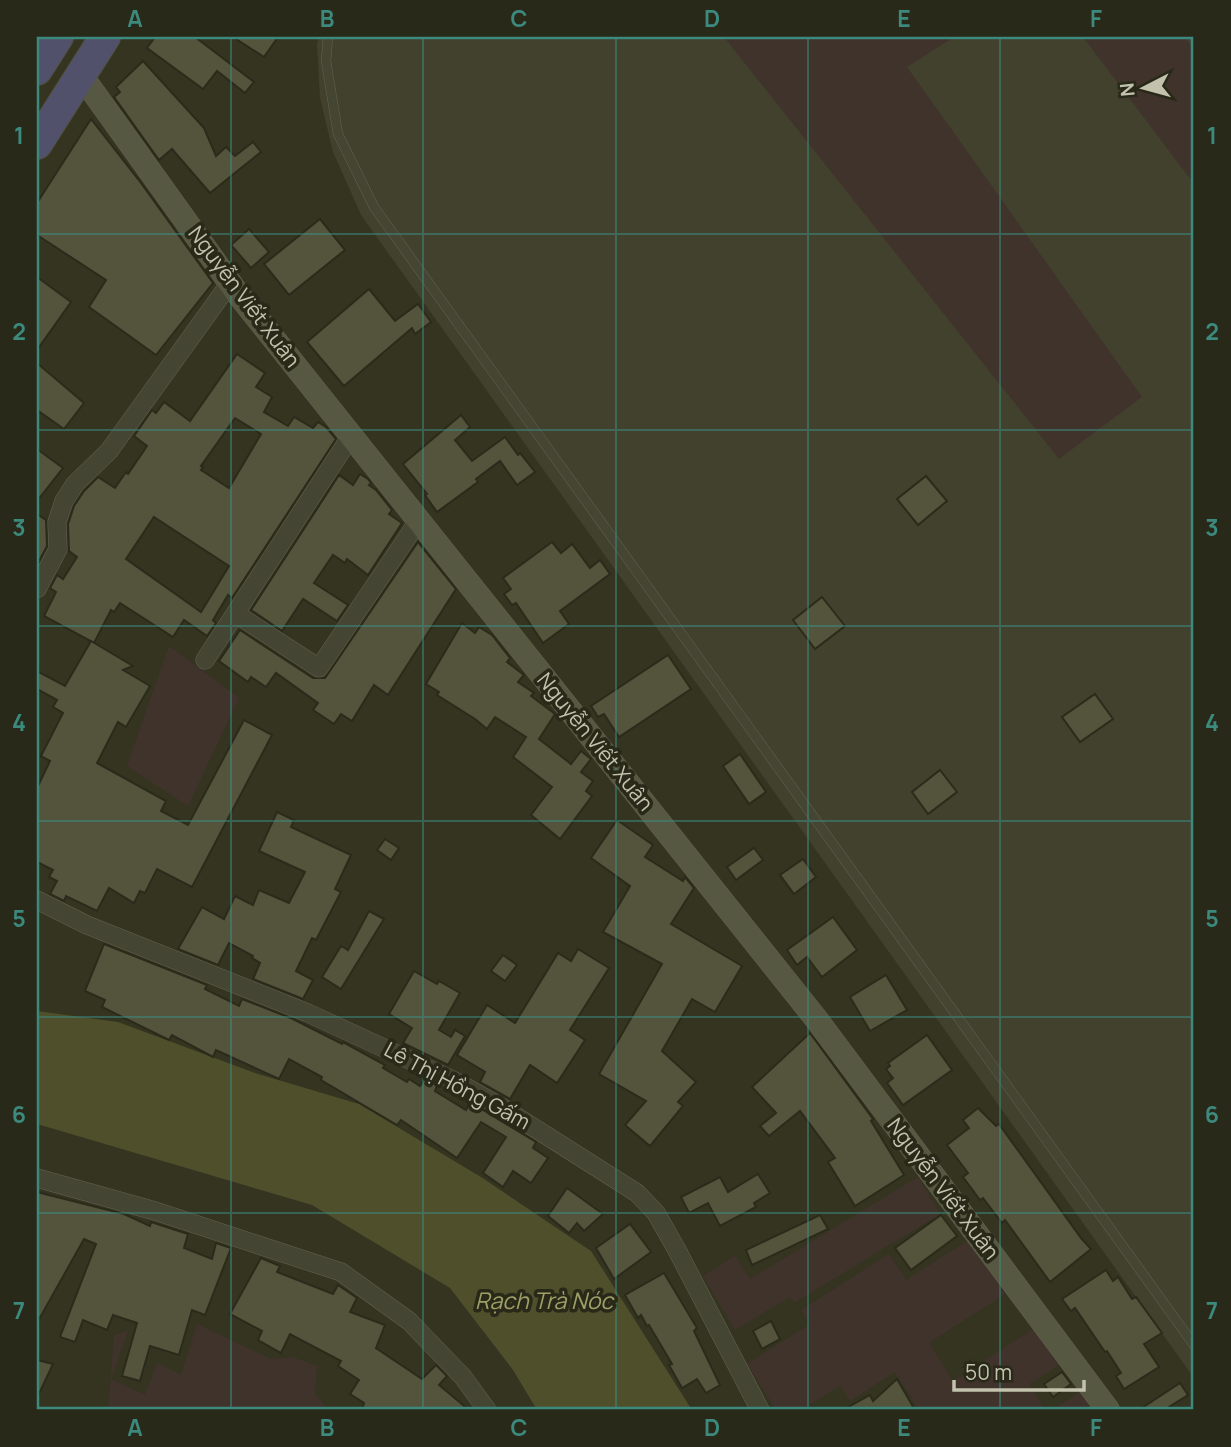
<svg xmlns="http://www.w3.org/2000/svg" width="1231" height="1447" font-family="Manrope,sans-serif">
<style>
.airport{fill:#41412e}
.green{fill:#40332c}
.water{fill:#4f4f2c}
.building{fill:#54543c;stroke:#2b2b1b;stroke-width:2;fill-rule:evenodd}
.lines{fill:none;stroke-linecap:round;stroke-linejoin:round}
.lane-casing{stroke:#636351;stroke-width:10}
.street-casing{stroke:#636351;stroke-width:19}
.secondary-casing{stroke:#636351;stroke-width:24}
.highway-casing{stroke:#4f4f3e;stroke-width:32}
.lane{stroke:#454533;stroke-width:9}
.street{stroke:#454533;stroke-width:18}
.secondary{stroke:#575841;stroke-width:23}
.highway{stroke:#51516b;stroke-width:30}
.grid{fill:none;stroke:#3c897e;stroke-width:2;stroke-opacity:0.55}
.labels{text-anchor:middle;stroke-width:7;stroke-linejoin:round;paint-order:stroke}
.street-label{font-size:21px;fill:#c2c2ad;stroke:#292919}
.water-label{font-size:23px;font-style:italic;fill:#a09f67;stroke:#292919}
.neatline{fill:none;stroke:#3c897e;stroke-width:2.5}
.grid-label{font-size:23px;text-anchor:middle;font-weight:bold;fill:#3c897e}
</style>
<rect width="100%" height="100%" fill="#343420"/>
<!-- airport -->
<path class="airport" d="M319 37H1194V1378L361 215 333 152 320 98 317 44Z"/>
<!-- green -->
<g class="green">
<path d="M724 37H954L907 67 1142 397 1059 459Z"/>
<path d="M1083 37H1185L1194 49V184Z"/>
<path d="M169 646 239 698 188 806 127 766Z"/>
<path d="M918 1177 940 1214 794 1303 790 1297 735 1330 703 1276 735 1256 750 1279Z"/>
<path d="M970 1239 1005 1294 929 1343 953 1381 1035 1328 1059 1365 1029 1384 1045 1410H919L895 1372 850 1401 840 1386 801 1410H776L747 1364 810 1324 801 1310 889 1254 906 1280Z"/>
<path d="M197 1324 271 1359 293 1357 317 1366 315 1393 328 1410H108L114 1335 128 1331 111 1379 145 1395 157 1363 181 1375Z"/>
<path d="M1083 1390 1095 1410H1052Z"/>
</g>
<!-- water -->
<path class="water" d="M37 1011 118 1022 255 1073 359 1104 481 1177 591 1251 692 1410H537L513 1370 450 1288 312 1205 37 1124Z"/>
<!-- building -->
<g class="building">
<path d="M155 37H195L254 82 245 93 217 71 203 89 147 48Z"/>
<path d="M233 37H278L264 57Z"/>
<path d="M143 61 204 128 216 156 226 147 235 156 253 142 261 152 210 193 172 149 159 160 114 97 120 92 116 87Z"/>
<path d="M91 119 141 183 213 283 156 355 89 307 106 280 37 235V203Z"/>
<path d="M320 219 345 250 289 295 264 264Z"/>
<path d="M249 229 269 252 251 268 231 245Z"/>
<path d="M37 277 71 302 37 350Z"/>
<path d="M369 289 395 321 418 304 431 322 415 334 412 328 344 386 307 342Z"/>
<path d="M237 354 265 373 256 387 272 397 264 412 288 426 294 417 313 428 318 422 326 427 336 439 232 598 228 595 213 620 216 623 207 636 184 620 173 637 120 603 114 612 111 610 94 643 44 616 56 592 50 588 57 575 63 579 77 557 69 551 68 524 74 506 84 491 98 477 115 488 126 472 128 474 147 446 134 436 152 410 156 413 164 402 190 421ZM235 418 261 434 229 488 201 470 203 467 201 466ZM154 517 229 566 201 612 126 559Z"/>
<path d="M37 363 84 403 64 429 37 410Z"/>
<path d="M461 415 470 427 455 440 472 461 505 437 518 455 520 453 535 472 517 485 500 461 476 479 478 482 437 512 425 495 427 494 403 464Z"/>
<path d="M37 449 63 468 37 501Z"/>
<path d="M360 474 368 479 371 483 369 485 376 490 392 510 389 514 402 523 368 575 347 559 345 563 333 555 314 583 348 605 337 621 303 599 282 631 251 610 339 475 353 485Z"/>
<path d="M926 476 947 501 918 525 897 499Z"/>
<path d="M37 514 46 520 47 546 37 565Z"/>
<path d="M418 542 456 589 388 695 374 685 352 721 341 714 334 724 313 710 318 703 276 673 266 687 251 677 248 682 219 661 240 630 313 678H325Z"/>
<path d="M552 542 561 553 572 544 590 568 600 560 610 574 560 611 569 624 543 643 516 603 512 605 504 594 511 589 503 578Z"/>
<path d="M822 597 845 626 815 649 793 620Z"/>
<path d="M462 623 475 633 479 627 492 635 510 658 507 662 524 675 518 682 534 693 531 696 555 714 539 739 571 764 581 751 591 759 581 772 593 781 586 791 592 796 560 839 531 815 552 787 513 757 526 737 495 717 487 729 475 719 437 695 439 692 426 684Z"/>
<path d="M91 641 133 666 123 670 150 686 126 727 118 722 97 763 166 801 161 811 188 825 244 720 272 735 192 887 157 869 145 893 140 891 134 903 109 888 97 911 66 896 64 901 50 894 57 881 49 877 53 870 37 862V788L50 761 41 756 63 713 53 707 57 700 37 689V671L65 686Z"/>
<path d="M668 655 691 689 619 737 604 714 598 717 591 706Z"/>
<path d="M1095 694 1113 719 1080 742 1062 717Z"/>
<path d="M740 754 766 792 749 804 723 766Z"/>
<path d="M940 770 957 792 928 814 912 792Z"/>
<path d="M277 812 294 820 291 827 351 855 335 889 341 892 316 940 312 938 296 971 313 980 303 999 253 979 260 963 252 958 253 956 229 943 218 965 178 949 202 907 224 919 235 896 253 905 259 890 289 903 305 872 259 851Z"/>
<path d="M617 820 653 845 645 857 683 881 685 877 694 888 671 924 742 966 715 1012 692 999 662 1051 696 1082 678 1102 683 1106 650 1146 625 1125 646 1101 599 1074 662 964 603 932 630 886 591 858Z"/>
<path d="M385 839 399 848 391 860 377 850Z"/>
<path d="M754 848 763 860 736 880 727 867Z"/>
<path d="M803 859 816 877 794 894 780 875Z"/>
<path d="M369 911 384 919 341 989 322 977 341 946 348 950Z"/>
<path d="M833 917 857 950 822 977 807 957 797 965 787 950Z"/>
<path d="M104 944 207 985 205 989 239 1006 242 999 293 1019 342 1044 343 1042 385 1065 383 1068 407 1082 409 1079 420 1086 424 1079 437 1085 435 1091 466 1110 470 1102 536 1142 533 1148 548 1158 531 1183 513 1171 503 1187 483 1173 506 1137 481 1122 457 1158 401 1120 397 1125 321 1080 322 1077 289 1059 279 1079 216 1050 213 1057 172 1035 169 1040 102 1007 105 1000 85 991Z"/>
<path d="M578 949 609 968 570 1030 585 1040 557 1083 530 1065 510 1099 480 1082 485 1072 457 1055 487 1005 515 1023 558 953 571 961Z"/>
<path d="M503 955 517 965 505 981 491 971Z"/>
<path d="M414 971 437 984 439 981 460 993 439 1030 451 1037 455 1030 465 1036 448 1065 403 1043 412 1028 389 1014Z"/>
<path d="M886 975 907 1010 870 1031 850 997Z"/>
<path d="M810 1033 873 1119 871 1121 904 1175 855 1206 828 1162 835 1158 800 1111 769 1136 760 1126 776 1113 752 1087Z"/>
<path d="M927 1035 952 1070 903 1105 887 1083 893 1078 886 1069 890 1066 888 1063Z"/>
<path d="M978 1108 996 1126 999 1124 1081 1238 1091 1249 1050 1282 1005 1220 1002 1223 983 1198 980 1200 963 1177 968 1173 947 1145 969 1128 963 1120Z"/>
<path d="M758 1174 770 1193 754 1203 756 1207 720 1226 708 1203 689 1213 681 1197 720 1177 728 1192Z"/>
<path d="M567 1188 603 1214 584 1231 577 1223 569 1233 548 1216Z"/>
<path d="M37 1192 124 1214 150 1226 151 1222 188 1234 184 1248 212 1259 216 1243 231 1248 205 1315 192 1310 179 1355 150 1346 140 1381 122 1376 137 1323 113 1315 107 1330 83 1320 75 1342 60 1337 96 1244 84 1239 37 1323Z"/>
<path d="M820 1215 828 1229 752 1265 746 1250Z"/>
<path d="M941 1215 957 1236 911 1270 895 1248Z"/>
<path d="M630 1224 651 1252 614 1279 596 1248Z"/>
<path d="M261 1258 280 1266 277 1272 333 1294 338 1285 357 1298 350 1312 385 1325 376 1348 422 1379 436 1365 447 1376 439 1385 469 1410H362L364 1403 350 1394 359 1380 338 1366 341 1361 290 1334 281 1353 258 1340 262 1331 230 1314Z"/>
<path d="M1106 1270 1113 1281 1118 1277 1132 1299 1136 1297 1162 1333 1144 1344 1159 1367 1124 1389 1116 1376 1121 1373 1107 1351 1105 1352 1075 1308 1071 1311 1062 1299Z"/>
<path d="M664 1273 697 1328 694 1331 720 1385 706 1393 697 1379 682 1388 669 1365 672 1364 649 1325 647 1326 641 1315 638 1318 625 1295Z"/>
<path d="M771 1321 780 1339 762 1349 753 1331Z"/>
<path d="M37 1360 53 1364 37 1398Z"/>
<path d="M1062 1372 1071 1384 1053 1397 1044 1384Z"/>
<path d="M897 1379 915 1410H843L870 1395 873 1401Z"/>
<path d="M1180 1383 1188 1395 1164 1410H1139Z"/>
</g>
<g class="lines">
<defs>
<path id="lane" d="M328 37 326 61 338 134 374 207 1194 1345"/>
<g id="street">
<path d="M37 589 58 549 57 522 64 501 75 484 109 451 230 283"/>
<path d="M236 614 319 668 419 520"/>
<path d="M205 660 351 436"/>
<path d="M37 900 87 925 308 1013 457 1082 503 1108 637 1193 656 1213 678 1252 760 1410"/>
<path d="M37 1178 155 1211 341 1272 409 1321 463 1377 487 1410"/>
</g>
<path id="secondary" d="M81 75 238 294 817 1020 1108 1410"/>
<g id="highway">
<path d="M37 70 58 37"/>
<path d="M37 144 105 37"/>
</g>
</defs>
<!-- lane casing -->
<use href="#lane" class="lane-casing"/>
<!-- street casing -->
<use href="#street" class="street-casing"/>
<!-- secondary casing -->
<use href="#secondary" class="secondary-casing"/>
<!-- highway casing -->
<use href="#highway" class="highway-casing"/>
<!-- lane -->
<use href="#lane" class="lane"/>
<!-- street -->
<use href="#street" class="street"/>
<!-- secondary -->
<use href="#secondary" class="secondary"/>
<!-- highway -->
<use href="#highway" class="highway"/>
</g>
<!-- grid -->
<path class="grid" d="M231 37V1410M423 37V1410M616 37V1410M808 37V1410M1000 37V1410M37 234H1194M37 430H1194M37 626H1194M37 821H1194M37 1017H1194M37 1213H1194"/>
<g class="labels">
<!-- street labels -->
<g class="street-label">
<text transform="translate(244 297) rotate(53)" y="7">Nguyễn Viết Xuân</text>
<text transform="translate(595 742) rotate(51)" y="7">Nguyễn Viết Xuân</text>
<text transform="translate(457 1086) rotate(28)" y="7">Lê Thị Hồng Gấm</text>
<text transform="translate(943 1189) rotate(53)" y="7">Nguyễn Viết Xuân</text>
</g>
<!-- water labels -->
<g class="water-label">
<text x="544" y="1309">Rạch Trà Nóc</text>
</g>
</g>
<!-- border -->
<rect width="1231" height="1447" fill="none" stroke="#292919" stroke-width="77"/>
<!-- north arrow -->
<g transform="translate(1144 88) rotate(264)" stroke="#292919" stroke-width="5" paint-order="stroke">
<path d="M0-5L12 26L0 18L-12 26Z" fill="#c2c2ad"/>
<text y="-10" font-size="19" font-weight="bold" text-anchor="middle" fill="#c2c2ad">N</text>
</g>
<!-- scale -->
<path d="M954 1380v10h130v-10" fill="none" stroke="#c2c2ad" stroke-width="3.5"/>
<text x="965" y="1380" font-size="21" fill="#c2c2ad" stroke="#292919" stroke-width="5" paint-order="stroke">50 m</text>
<rect x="38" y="38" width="1154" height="1370" class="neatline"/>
<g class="grid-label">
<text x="135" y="27">A</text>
<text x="327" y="27">B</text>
<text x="519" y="27">C</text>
<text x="712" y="27">D</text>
<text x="904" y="27">E</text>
<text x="1096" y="27">F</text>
<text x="19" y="144">1</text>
<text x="1212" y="144">1</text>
<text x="19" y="340">2</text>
<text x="1212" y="340">2</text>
<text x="19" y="536">3</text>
<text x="1212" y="536">3</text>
<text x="19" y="731">4</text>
<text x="1212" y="731">4</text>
<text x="19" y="927">5</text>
<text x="1212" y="927">5</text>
<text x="19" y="1123">6</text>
<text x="1212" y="1123">6</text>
<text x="19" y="1319">7</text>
<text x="1212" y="1319">7</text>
<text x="135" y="1436">A</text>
<text x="327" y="1436">B</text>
<text x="519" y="1436">C</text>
<text x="712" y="1436">D</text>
<text x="904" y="1436">E</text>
<text x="1096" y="1436">F</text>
</g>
</svg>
